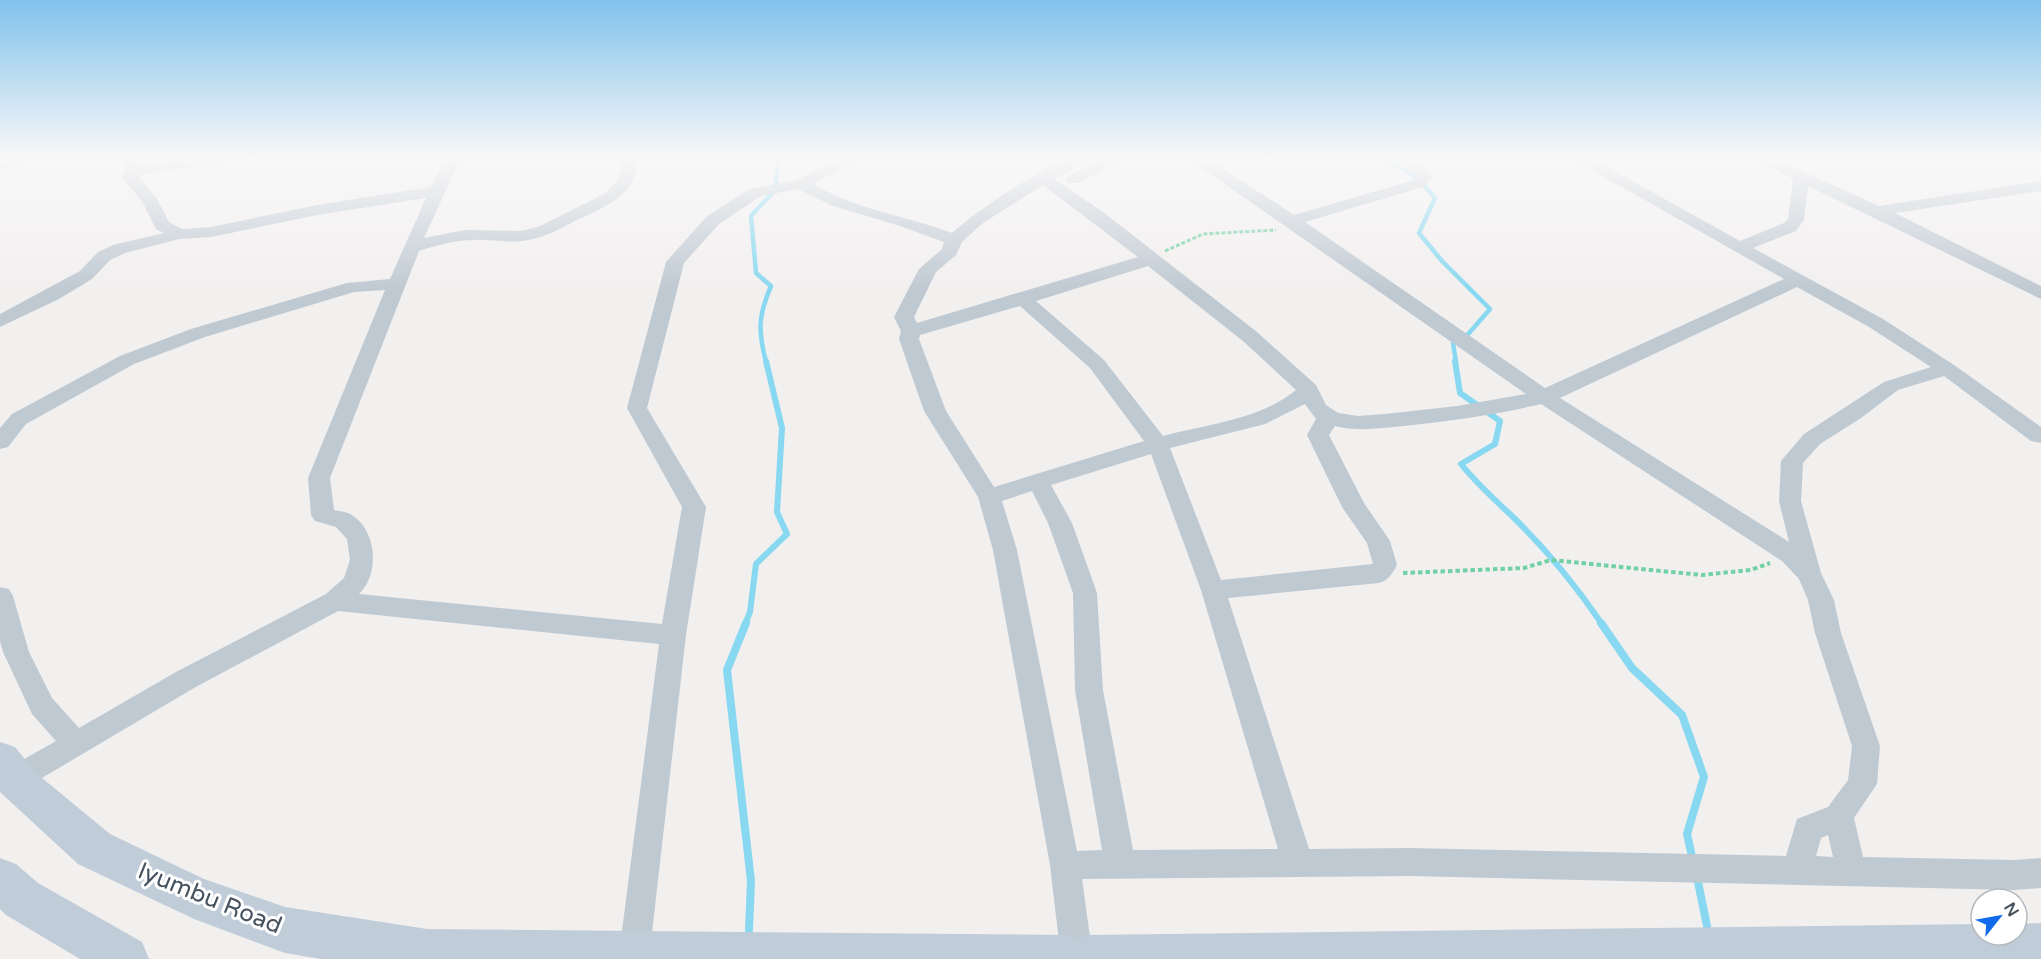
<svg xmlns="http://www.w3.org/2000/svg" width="2041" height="959" font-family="'Varela Round',sans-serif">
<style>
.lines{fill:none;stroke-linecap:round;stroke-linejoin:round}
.stream-far2{stroke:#87d8f0;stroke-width:4.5}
.stream-far1{stroke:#87d8f0;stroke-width:6}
.stream{stroke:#87d8f0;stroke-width:8}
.path-far1{stroke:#72d1a4;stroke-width:3;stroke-dasharray:4 2;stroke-linecap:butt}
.path{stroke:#72d1a4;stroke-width:4;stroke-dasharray:4.5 3;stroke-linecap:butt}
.minor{fill:#bfc9d2;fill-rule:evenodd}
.secondary{fill:#c1ccd9;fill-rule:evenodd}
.labels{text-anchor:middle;stroke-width:6;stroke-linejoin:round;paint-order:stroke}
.near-street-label{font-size:24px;fill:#46525e;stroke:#fff}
</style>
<rect width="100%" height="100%" fill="#f2efef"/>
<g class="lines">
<!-- stream-far2 -->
<g class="stream-far2">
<path d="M1383 157 1418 178 1435 198 1419 233 1442 261 1490 309 1463 340 1453 343 1456 362"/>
<path d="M766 362C758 331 758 316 771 286L756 273 751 216 775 190 778 157"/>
</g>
<!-- stream-far1 -->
<g class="stream-far1">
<path d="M1455 361 1460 393 1500 421 1495 444 1461 464C1477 484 1494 499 1513 517 1546 549 1576 586 1602 624"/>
<path d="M745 624 750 612 756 564 787 534 777 512 782 428 766 361"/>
</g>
<!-- stream -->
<g class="stream">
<path d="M746 623 727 670 751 881 749 930"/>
<path d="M1601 623 1632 668 1682 715 1704 777 1687 834 1693 861"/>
<path d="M1697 877 1707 926"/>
</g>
<!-- path-far1 -->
<path class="path-far1" d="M1165 251 1203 234 1276 230"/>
<!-- path -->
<path class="path" d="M1403 573 1524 568 1551 560 1702 575 1751 570 1770 563"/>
<!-- minor -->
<g class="minor">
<path d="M9 157H38L36 160 0 169V159Z"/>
<path d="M130 157H147L141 165 191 157H231L223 162 140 175 139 178 157 199 169 222 182 229 211 227 317 205 431 187 445 157H461L424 238 465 230 521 231 538 227 604 194 618 180 623 157H639C637 195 606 207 575 221 560 229 545 237 528 240 510 244 492 239 473 240 455 240 437 245 419 251L330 478 334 510C339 511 347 512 352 515 377 531 380 574 359 594L662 624 682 507 627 408 666 262 707 216 750 189 797 180 844 157H865L813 184C854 209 907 216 952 233 974 213 1049 161 1077 157 1083 156 1089 157 1096 157L1054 179 1103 212 1257 332 1316 385 1326 405 1338 413 1358 416 1385 414 1457 406 1526 394 1186 157H1205L1294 215 1411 181 1416 177 1402 157H1419L1432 178 1423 187 1305 222 1545 388 1784 279 1569 157H1589L1740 241 1784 223 1788 219 1793 179 1750 157H1771L1879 206 2041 181V191L1895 213 2041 286V299L1808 186 1804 220 1796 231 1753 248 1883 319 1954 365 2041 427V443L2031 441 1944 376 1898 390 1861 418 1820 444 1803 463 1801 501 1821 573 1834 600 1841 633 1880 746 1877 784 1854 818 1863 857 2014 860 2041 858V888L2014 890 1410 876 1082 879 1093 959H1061L1050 865 993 550 978 497 924 411 899 339 901 331 894 317 919 269 942 249 944 242 900 226 833 206 798 189 761 196 719 224 684 263 647 408 706 507 686 635 649 959H621L619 954 659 644 338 611 194 688 25 788 15 792 5 788 1 779 5 770 56 741 32 714 3 652 0 641V587L9 589 13 596 29 652 52 698 79 728 176 672 326 594 344 578 350 560 347 539 336 527 315 521 311 515 308 478 385 290 354 292 205 337 134 364 26 424 8 447 0 449V428L12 414 120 356 191 329 347 283 390 279 426 198 317 215 211 237 179 239 125 253 110 260 92 279 59 299 0 327V314L80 271 98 252 113 245 164 233 156 229 142 201 123 179 125 163ZM1043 185 1138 257 917 323 914 317 936 272 956 255 962 242 983 223ZM1148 266 1243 341 1296 390C1259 420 1208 424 1163 436L1104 360 1036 301ZM1797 287 1869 327 1931 367 1884 382 1804 434 1781 461 1779 501 1789 542 1560 398ZM1020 306 1090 368 1144 441 994 487 946 411 919 339 920 335ZM1305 404 1316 419 1307 435 1342 507 1367 543 1373 564 1221 580 1170 448 1265 424ZM1541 404 1782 561 1799 579 1808 600 1815 633 1852 746 1848 780 1828 807 1797 819 1786 856 1410 848 1309 849 1228 598 1379 583C1389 580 1392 574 1397 565L1390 541 1364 503 1329 435 1335 426C1358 432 1380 428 1404 426 1450 421 1495 415 1541 404ZM1151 454 1201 590 1278 849 1133 850 1103 690 1097 593 1072 523 1051 485ZM1032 491 1048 523 1073 593 1075 690 1102 850 1077 851 1017 550 1002 501ZM1828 835 1833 857 1816 856 1821 838Z"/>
<path d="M1105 157H1126L1079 183H1067L1065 180 1067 177Z"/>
<path d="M2030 157H2041V164Z"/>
</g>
<!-- secondary -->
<g class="secondary">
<path d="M0 742 15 747 36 773 110 834 204 879 285 907 427 929 1070 935 1078 939 1087 935 1981 924V935H2017V924L2041 923V959H321L285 953 194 919 78 864 0 792Z"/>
<path d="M0 858 16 864 38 883 142 942 149 959H80L6 915 0 909Z"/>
</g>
</g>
<!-- sky -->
<linearGradient id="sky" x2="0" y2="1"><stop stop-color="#81c2eb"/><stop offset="0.54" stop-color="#f9f8f8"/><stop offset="1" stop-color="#f9f8f8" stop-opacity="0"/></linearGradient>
<rect width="2041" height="292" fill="url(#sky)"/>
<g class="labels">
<!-- near-street labels -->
<g class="near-street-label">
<text transform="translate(210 898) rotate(22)" y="8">Iyumbu Road</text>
</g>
</g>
<!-- north arrow -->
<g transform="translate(1999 917) rotate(59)"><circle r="28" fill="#ffffff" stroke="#b5babf" stroke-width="1.5"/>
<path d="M0-4.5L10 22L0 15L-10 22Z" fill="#116beb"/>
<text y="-9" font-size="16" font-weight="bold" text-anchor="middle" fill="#46525e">N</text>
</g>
</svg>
